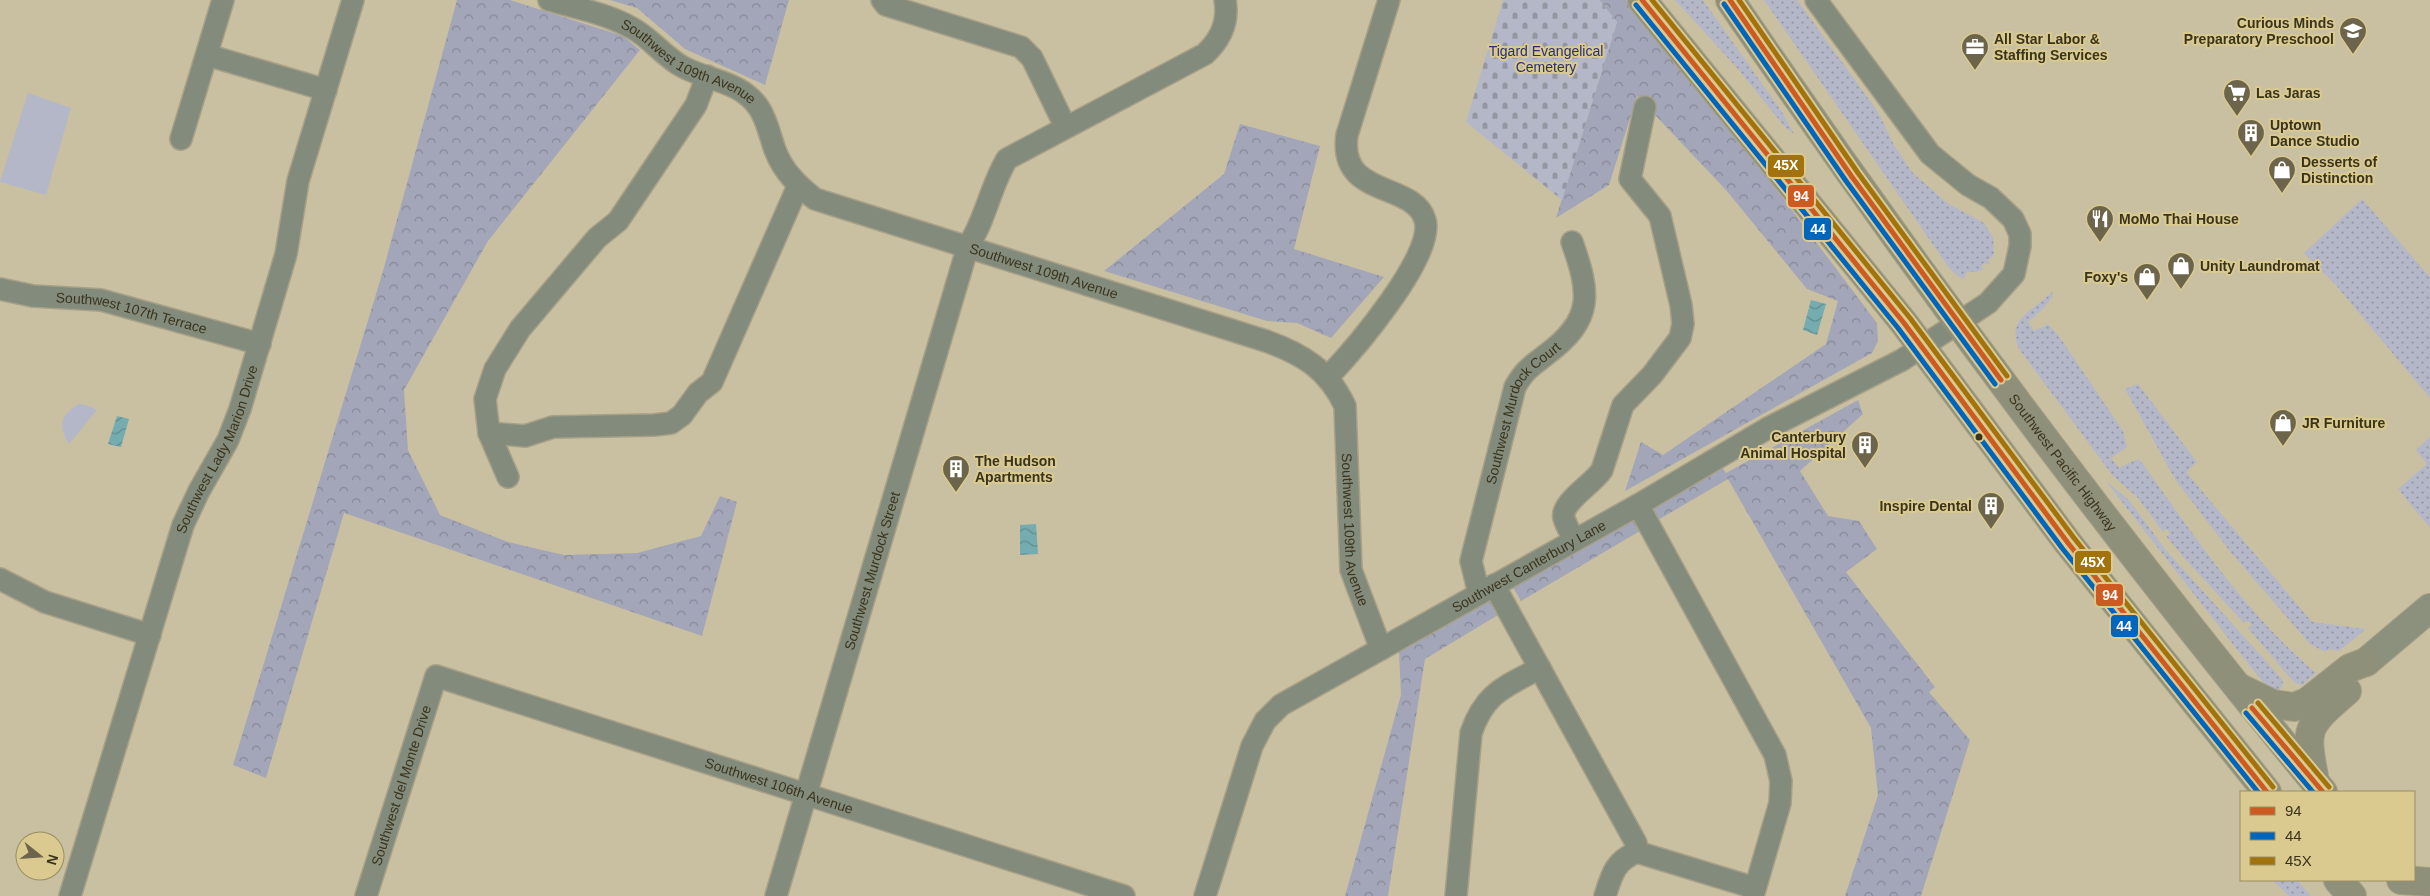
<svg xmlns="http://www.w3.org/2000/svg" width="2430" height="896" font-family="Arial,sans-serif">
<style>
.grass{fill:url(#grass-dots)}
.forest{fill:url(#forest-crowns)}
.cemetery{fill:url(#cemetery-stones)}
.garden{fill:#b4b7c8}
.water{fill:url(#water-waves)}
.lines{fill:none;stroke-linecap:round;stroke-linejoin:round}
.street-casing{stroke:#a7a087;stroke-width:24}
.secondary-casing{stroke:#a7a087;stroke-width:30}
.highway-casing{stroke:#a7a087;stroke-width:30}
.street{stroke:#838b7c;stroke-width:21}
.secondary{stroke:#8b917c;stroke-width:28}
.highway{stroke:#8e907a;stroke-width:28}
.bus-1-casing{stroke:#daca90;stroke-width:9}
.bus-2-casing{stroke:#daca90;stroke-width:9}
.bus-3-casing{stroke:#daca90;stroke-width:9}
.bus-1{stroke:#cd5b21;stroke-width:5}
.bus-2{stroke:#0065bd;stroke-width:5}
.bus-3{stroke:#a2730d;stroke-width:5}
.bus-dot{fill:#3b341d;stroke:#daca90;stroke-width:2}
.labels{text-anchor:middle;stroke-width:4;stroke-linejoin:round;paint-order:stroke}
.poi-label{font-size:14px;font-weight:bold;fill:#3b341d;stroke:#daca90;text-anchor:start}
.park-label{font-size:14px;fill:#282f73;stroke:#daca90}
.street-label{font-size:14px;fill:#3b341d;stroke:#daca90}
.line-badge{stroke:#daca90;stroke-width:2}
.badge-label{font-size:14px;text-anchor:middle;font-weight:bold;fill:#fff}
</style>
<defs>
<pattern id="grass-dots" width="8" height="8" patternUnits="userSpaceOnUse" patternTransform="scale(1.25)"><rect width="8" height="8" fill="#b4b7c8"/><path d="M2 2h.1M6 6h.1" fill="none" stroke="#9496a2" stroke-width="1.8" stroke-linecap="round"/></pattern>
<pattern id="forest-crowns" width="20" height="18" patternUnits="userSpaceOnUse" patternTransform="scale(1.25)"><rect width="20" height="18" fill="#a3a6b8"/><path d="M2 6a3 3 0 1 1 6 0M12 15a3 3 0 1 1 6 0" fill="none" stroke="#868895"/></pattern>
<pattern id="cemetery-stones" width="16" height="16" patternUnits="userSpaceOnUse" patternTransform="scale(1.25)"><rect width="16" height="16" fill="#b4b7c8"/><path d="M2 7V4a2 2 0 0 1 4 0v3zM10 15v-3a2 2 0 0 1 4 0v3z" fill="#9496a2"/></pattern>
<pattern id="water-waves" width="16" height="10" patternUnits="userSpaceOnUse" patternTransform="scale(1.25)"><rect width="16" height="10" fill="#74acb0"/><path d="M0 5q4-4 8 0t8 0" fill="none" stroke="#608d8f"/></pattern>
</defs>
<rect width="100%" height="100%" fill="#c9c0a1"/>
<!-- grass -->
<g class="grass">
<path d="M1675 0H1703L1782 112 1794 134 1784 126 1738 69Z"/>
<path d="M1764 0H1797L1878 112 1894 145 1912 172 1947 203 1984 223 1993 237 1994 254 1988 261 1990 263 1988 265 1985 263 1981 266 1984 269 1975 272H1967L1964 279 1957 276 1947 265Z"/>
<path d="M2362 199 2430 277V398L2334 283 2304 253Z"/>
<path d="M2052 292 2053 296 2043 309 2028 322 2034 331 2048 324 2059 336 2123 431 2127 447 2111 458 2119 468 2138 459 2143 464C2195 537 2247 615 2316 673L2302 685 2297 684 2290 678 2248 628 2252 625 2248 621 2244 623 2185 559 2166 536 2170 534 2167 529 2163 532 2138 498 2113 476 2019 349C2005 318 2034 311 2052 292Z"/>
<path d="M2138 384 2197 462 2186 472 2312 622 2366 629 2339 651 2329 649 2325 652 2310 644 2232 554 2175 479 2125 389Z"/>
<path d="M2430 437V528L2398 489 2427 464 2416 450Z"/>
<path d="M2105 480 2129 500 2165 549 2283 680 2282 687 2278 692 2266 685 2257 675Z"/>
<path d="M2272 880H2297L2311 896H2289Z"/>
</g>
<!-- forest -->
<g class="forest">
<path d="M457 0H510L623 36 640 50 488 241 404 390 408 450 440 515 508 542 564 555 637 553 701 536 720 496 737 502 702 636 344 513 266 778 233 765 383 271Z"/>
<path d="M610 0H789L765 85 685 49 637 8Z"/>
<path d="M1599 0H1626L1758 165 1877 323 1878 341 1872 353 1625 491 1641 442 1663 455 1826 344 1838 301 1807 289 1726 190 1637 96 1609 185 1556 218 1617 22Z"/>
<path d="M1240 124 1320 146 1294 249 1384 277 1331 338 1297 323 1267 321 1104 271 1224 174Z"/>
<path d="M1858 400 1863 414 1800 471 1828 516 1859 521 1877 549 1846 572 1935 687 1929 692 1970 740 1921 896H1845L1878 795 1871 728 1728 479 1658 520 1651 508 1720 465 1726 473Z"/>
<path d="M1630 515 1640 531 1521 601 1511 584Z"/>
<path d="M1491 592 1503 612 1425 659 1388 896H1345L1401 695 1399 651Z"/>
</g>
<!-- cemetery -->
<path class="cemetery" d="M1503 0H1599L1617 22 1562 200 1466 122Z"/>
<!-- garden -->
<g class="garden">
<path d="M28 93 71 108 46 195 0 182Z"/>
<path d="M79 404 86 405 97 410 69 444C58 427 60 414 79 404Z"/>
</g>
<!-- water -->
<g class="water">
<path d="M1811 300 1826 304 1817 335 1803 330Z"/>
<path d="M117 416 129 419 121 447 108 444Z"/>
<path d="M1036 524 1038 554 1020 555V525Z"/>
</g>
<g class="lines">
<defs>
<g id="street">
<path id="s1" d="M549 0C576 8 608 14 632 28 651 38 664 57 683 67 709 81 741 81 759 108 767 120 770 136 775 150 783 171 797 185 815 199L1266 341C1302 354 1328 369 1345 406L1351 570 1381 649"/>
<path d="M882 0 886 5 1021 47 1032 58 1065 126"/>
<path d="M207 55 326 90"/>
<path d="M181 139 223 0"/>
<path id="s2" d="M0 289 33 296 101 300 260 344"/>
<path d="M1328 377C1352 352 1436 255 1425 220 1414 181 1338 199 1347 135L1389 0"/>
<path d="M489 433 525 436 553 427 654 425 671 423 682 415 698 393 712 382 798 186"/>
<path d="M508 477 489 433 485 399 495 369 520 329 597 238 618 221 696 105 707 76"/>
<path d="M1638 505 1775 755 1781 781 1780 803 1753 896"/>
<path d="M1574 540C1571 533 1566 526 1564 518 1560 503 1594 483 1602 470L1623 405 1652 375 1680 338 1683 324 1681 305 1660 216 1630 179 1645 107"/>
<path d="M0 579 45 602 150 635"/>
<path d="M1494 585 1636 843 1637 852"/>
<path id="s3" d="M1479 594 1471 561 1515 387C1526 368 1531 367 1547 354 1594 319 1590 293 1572 242"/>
<path id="s4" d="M70 896 183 525 199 491 228 440 240 409 286 254 298 181 353 0"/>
<path id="s5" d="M366 896 436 676 1124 896"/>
<path id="s6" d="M776 896 968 246C986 219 990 187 1007 159L1205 54C1221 39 1229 22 1225 0"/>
<path id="s7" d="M1205 896 1252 746 1265 721 1281 705 1638 505 1768 428 1902 360 1988 303 2014 274 2020 246V234L2013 219 1991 198 1968 185 1930 154 1816 0"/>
<path d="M1456 896 1471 733C1485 692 1505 687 1540 668"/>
<path d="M1605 896C1612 874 1615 861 1637 852L1755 888"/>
</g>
<path id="secondary" d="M2366 662 2430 608"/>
<g id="highway">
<path d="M1642 0 1904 323 2068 543 2267 792"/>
<path id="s8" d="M1730 0C1916 273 2113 537 2323 792"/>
<path d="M2240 688 2273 704 2294 707 2307 702 2350 668 2366 662"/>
<path d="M2315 782C2305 728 2304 728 2347 691"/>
<path d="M2338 880 2352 896"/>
<path d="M2401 880 2430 882"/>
</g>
</defs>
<!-- street casing -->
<use href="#street" class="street-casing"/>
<!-- secondary casing -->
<use href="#secondary" class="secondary-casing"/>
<!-- highway casing -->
<use href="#highway" class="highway-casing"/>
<!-- street -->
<use href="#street" class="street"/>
<!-- secondary -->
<use href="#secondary" class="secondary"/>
<!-- highway -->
<use href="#highway" class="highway"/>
<defs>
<g id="bus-1">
<path d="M1642 0 1904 323 2068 543 2267 792"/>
<path d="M1730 0 1852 177 2001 380"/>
<path d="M2252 708 2323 792"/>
</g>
<g id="bus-2">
<path d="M1724 4 1846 181 1995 384"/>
<path d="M1636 5 1898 328 2062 548 2258 792"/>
<path d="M2246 713 2313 792"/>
</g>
<g id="bus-3">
<path d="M1652 0 1910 318 2074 538 2273 787"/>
<path d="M1739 0 1858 173 2007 376"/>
<path d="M2258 703 2329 787"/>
</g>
</defs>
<!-- bus-1 casing -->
<use href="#bus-1" class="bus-1-casing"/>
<!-- bus-2 casing -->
<use href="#bus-2" class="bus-2-casing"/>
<!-- bus-3 casing -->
<use href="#bus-3" class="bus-3-casing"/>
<!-- bus-1 -->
<use href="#bus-1" class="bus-1"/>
<!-- bus-2 -->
<use href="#bus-2" class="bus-2"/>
<!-- bus-3 -->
<use href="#bus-3" class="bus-3"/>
</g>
<!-- icons -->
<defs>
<symbol id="school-pin" viewBox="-11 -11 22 30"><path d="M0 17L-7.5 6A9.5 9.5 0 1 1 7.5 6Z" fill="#6d654b" stroke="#daca90"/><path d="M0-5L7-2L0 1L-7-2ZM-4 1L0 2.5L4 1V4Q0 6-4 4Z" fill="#fff"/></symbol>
<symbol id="office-pin" viewBox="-11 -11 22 30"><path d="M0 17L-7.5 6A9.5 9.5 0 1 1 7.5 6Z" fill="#6d654b" stroke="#daca90"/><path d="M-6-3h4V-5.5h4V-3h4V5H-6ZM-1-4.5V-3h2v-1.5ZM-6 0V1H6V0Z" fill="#fff"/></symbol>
<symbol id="supermarket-pin" viewBox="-11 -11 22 30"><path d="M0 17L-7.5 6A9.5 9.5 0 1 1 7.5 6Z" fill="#6d654b" stroke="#daca90"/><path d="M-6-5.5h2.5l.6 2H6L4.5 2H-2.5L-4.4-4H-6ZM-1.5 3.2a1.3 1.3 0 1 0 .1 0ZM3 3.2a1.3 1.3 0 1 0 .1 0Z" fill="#fff"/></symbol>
<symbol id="building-pin" viewBox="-11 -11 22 30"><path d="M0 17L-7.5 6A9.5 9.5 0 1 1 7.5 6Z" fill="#6d654b" stroke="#daca90"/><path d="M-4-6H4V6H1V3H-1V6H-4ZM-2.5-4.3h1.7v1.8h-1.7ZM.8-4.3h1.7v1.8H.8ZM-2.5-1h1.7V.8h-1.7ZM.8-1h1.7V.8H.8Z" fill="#fff"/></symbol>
<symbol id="shop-pin" viewBox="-11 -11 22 30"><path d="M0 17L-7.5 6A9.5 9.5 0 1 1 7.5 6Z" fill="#6d654b" stroke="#daca90"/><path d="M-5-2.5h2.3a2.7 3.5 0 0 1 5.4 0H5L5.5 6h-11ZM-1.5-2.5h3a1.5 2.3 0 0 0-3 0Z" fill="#fff"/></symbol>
<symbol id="restaurant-pin" viewBox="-11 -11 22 30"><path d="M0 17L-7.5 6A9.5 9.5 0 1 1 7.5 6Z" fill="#6d654b" stroke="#daca90"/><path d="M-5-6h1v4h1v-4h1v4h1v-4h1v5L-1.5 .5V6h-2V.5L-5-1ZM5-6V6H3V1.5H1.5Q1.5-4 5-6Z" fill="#fff"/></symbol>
</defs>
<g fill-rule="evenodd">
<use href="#school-pin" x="2337" y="15" width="32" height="43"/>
<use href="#office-pin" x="1959" y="31" width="32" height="43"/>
<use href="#supermarket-pin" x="2221" y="77" width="32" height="43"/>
<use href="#building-pin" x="2235" y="117" width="32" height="43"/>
<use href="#shop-pin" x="2266" y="154" width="32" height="43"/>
<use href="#restaurant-pin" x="2084" y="203" width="32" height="43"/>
<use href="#shop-pin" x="2165" y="250" width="32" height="43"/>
<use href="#shop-pin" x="2131" y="261" width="32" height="43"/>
<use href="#shop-pin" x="2267" y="407" width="32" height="43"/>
<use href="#building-pin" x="1849" y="429" width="32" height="43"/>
<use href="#building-pin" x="940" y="453" width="32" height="43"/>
<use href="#building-pin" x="1975" y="490" width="32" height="43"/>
</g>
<!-- markers -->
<circle class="bus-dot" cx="1979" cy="437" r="4.5"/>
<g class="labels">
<!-- poi labels -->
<g class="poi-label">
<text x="2334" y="28" text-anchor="end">Curious Minds<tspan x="2334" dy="16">Preparatory Preschool</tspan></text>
<text x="1994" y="44">All Star Labor &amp;<tspan x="1994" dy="16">Staffing Services</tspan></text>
<text x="2256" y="98">Las Jaras</text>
<text x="2270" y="130">Uptown<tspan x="2270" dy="16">Dance Studio</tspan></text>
<text x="2301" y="167">Desserts of<tspan x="2301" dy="16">Distinction</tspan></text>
<text x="2119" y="224">MoMo Thai House</text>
<text x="2200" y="271">Unity Laundromat</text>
<text x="2128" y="282" text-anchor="end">Foxy's</text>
<text x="2302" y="428">JR Furniture</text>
<text x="1846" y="442" text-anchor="end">Canterbury<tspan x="1846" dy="16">Animal Hospital</tspan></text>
<text x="975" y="466">The Hudson<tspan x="975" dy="16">Apartments</tspan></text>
<text x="1972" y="511" text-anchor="end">Inspire Dental</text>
</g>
<!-- park labels -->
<g class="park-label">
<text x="1546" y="56">Tigard Evangelical<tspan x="1546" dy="16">Cemetery</tspan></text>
</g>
<!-- street labels -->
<g class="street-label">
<text dy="5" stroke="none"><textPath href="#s1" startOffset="154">Southwest 109th Avenue</textPath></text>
<text dy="5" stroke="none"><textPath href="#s1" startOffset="589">Southwest 109th Avenue</textPath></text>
<text dy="5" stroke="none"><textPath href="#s2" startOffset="134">Southwest 107th Terrace</textPath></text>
<text dy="5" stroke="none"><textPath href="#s3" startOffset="194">Southwest Murdock Court</textPath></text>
<text dy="5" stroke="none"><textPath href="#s4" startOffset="471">Southwest Lady Marion Drive</textPath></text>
<text dy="5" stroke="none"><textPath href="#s8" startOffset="570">Southwest Pacific Highway</textPath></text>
<text dy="5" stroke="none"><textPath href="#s1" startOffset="1052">Southwest 109th Avenue</textPath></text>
<text dy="5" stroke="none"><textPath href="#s7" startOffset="492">Southwest Canterbury Lane</textPath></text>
<text dy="5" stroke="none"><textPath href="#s6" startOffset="339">Southwest Murdock Street</textPath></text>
<text dy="5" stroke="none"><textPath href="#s5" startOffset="116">Southwest del Monte Drive</textPath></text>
<text dy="5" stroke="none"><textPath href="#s5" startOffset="591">Southwest 106th Avenue</textPath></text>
</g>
</g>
<g class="line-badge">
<rect x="1767" y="154" width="38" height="24" rx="5" fill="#a2730d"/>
<rect x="1787" y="184" width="28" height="24" rx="5" fill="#cd5b21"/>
<rect x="1803" y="217" width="29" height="24" rx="5" fill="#0065bd"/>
<rect x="2074" y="550" width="38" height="24" rx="5" fill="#a2730d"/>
<rect x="2095" y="583" width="29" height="24" rx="5" fill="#cd5b21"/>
<rect x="2110" y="614" width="29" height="24" rx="5" fill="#0065bd"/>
</g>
<g class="badge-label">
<text x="1786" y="170">45X</text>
<text x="1801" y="201">94</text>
<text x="1818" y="234">44</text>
<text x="2093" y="567">45X</text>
<text x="2110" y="600">94</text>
<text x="2124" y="631">44</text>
</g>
<!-- legend -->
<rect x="2240" y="791" width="175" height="90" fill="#daca90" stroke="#9a8e62"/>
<rect x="2250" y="807" width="25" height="8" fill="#cd5b21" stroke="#9a8e62"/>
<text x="2285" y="816" font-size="15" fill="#3b341d">94</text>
<rect x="2250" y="832" width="25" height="8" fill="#0065bd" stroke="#9a8e62"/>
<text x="2285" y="841" font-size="15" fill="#3b341d">44</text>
<rect x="2250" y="857" width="25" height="8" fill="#a2730d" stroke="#9a8e62"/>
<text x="2285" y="866" font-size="15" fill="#3b341d">45X</text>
<!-- north arrow -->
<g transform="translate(40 856) rotate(107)"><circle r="24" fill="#daca90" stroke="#9a8e62"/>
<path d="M0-4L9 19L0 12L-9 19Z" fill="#6d654b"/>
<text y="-8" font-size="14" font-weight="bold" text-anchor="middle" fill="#3b341d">N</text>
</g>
</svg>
